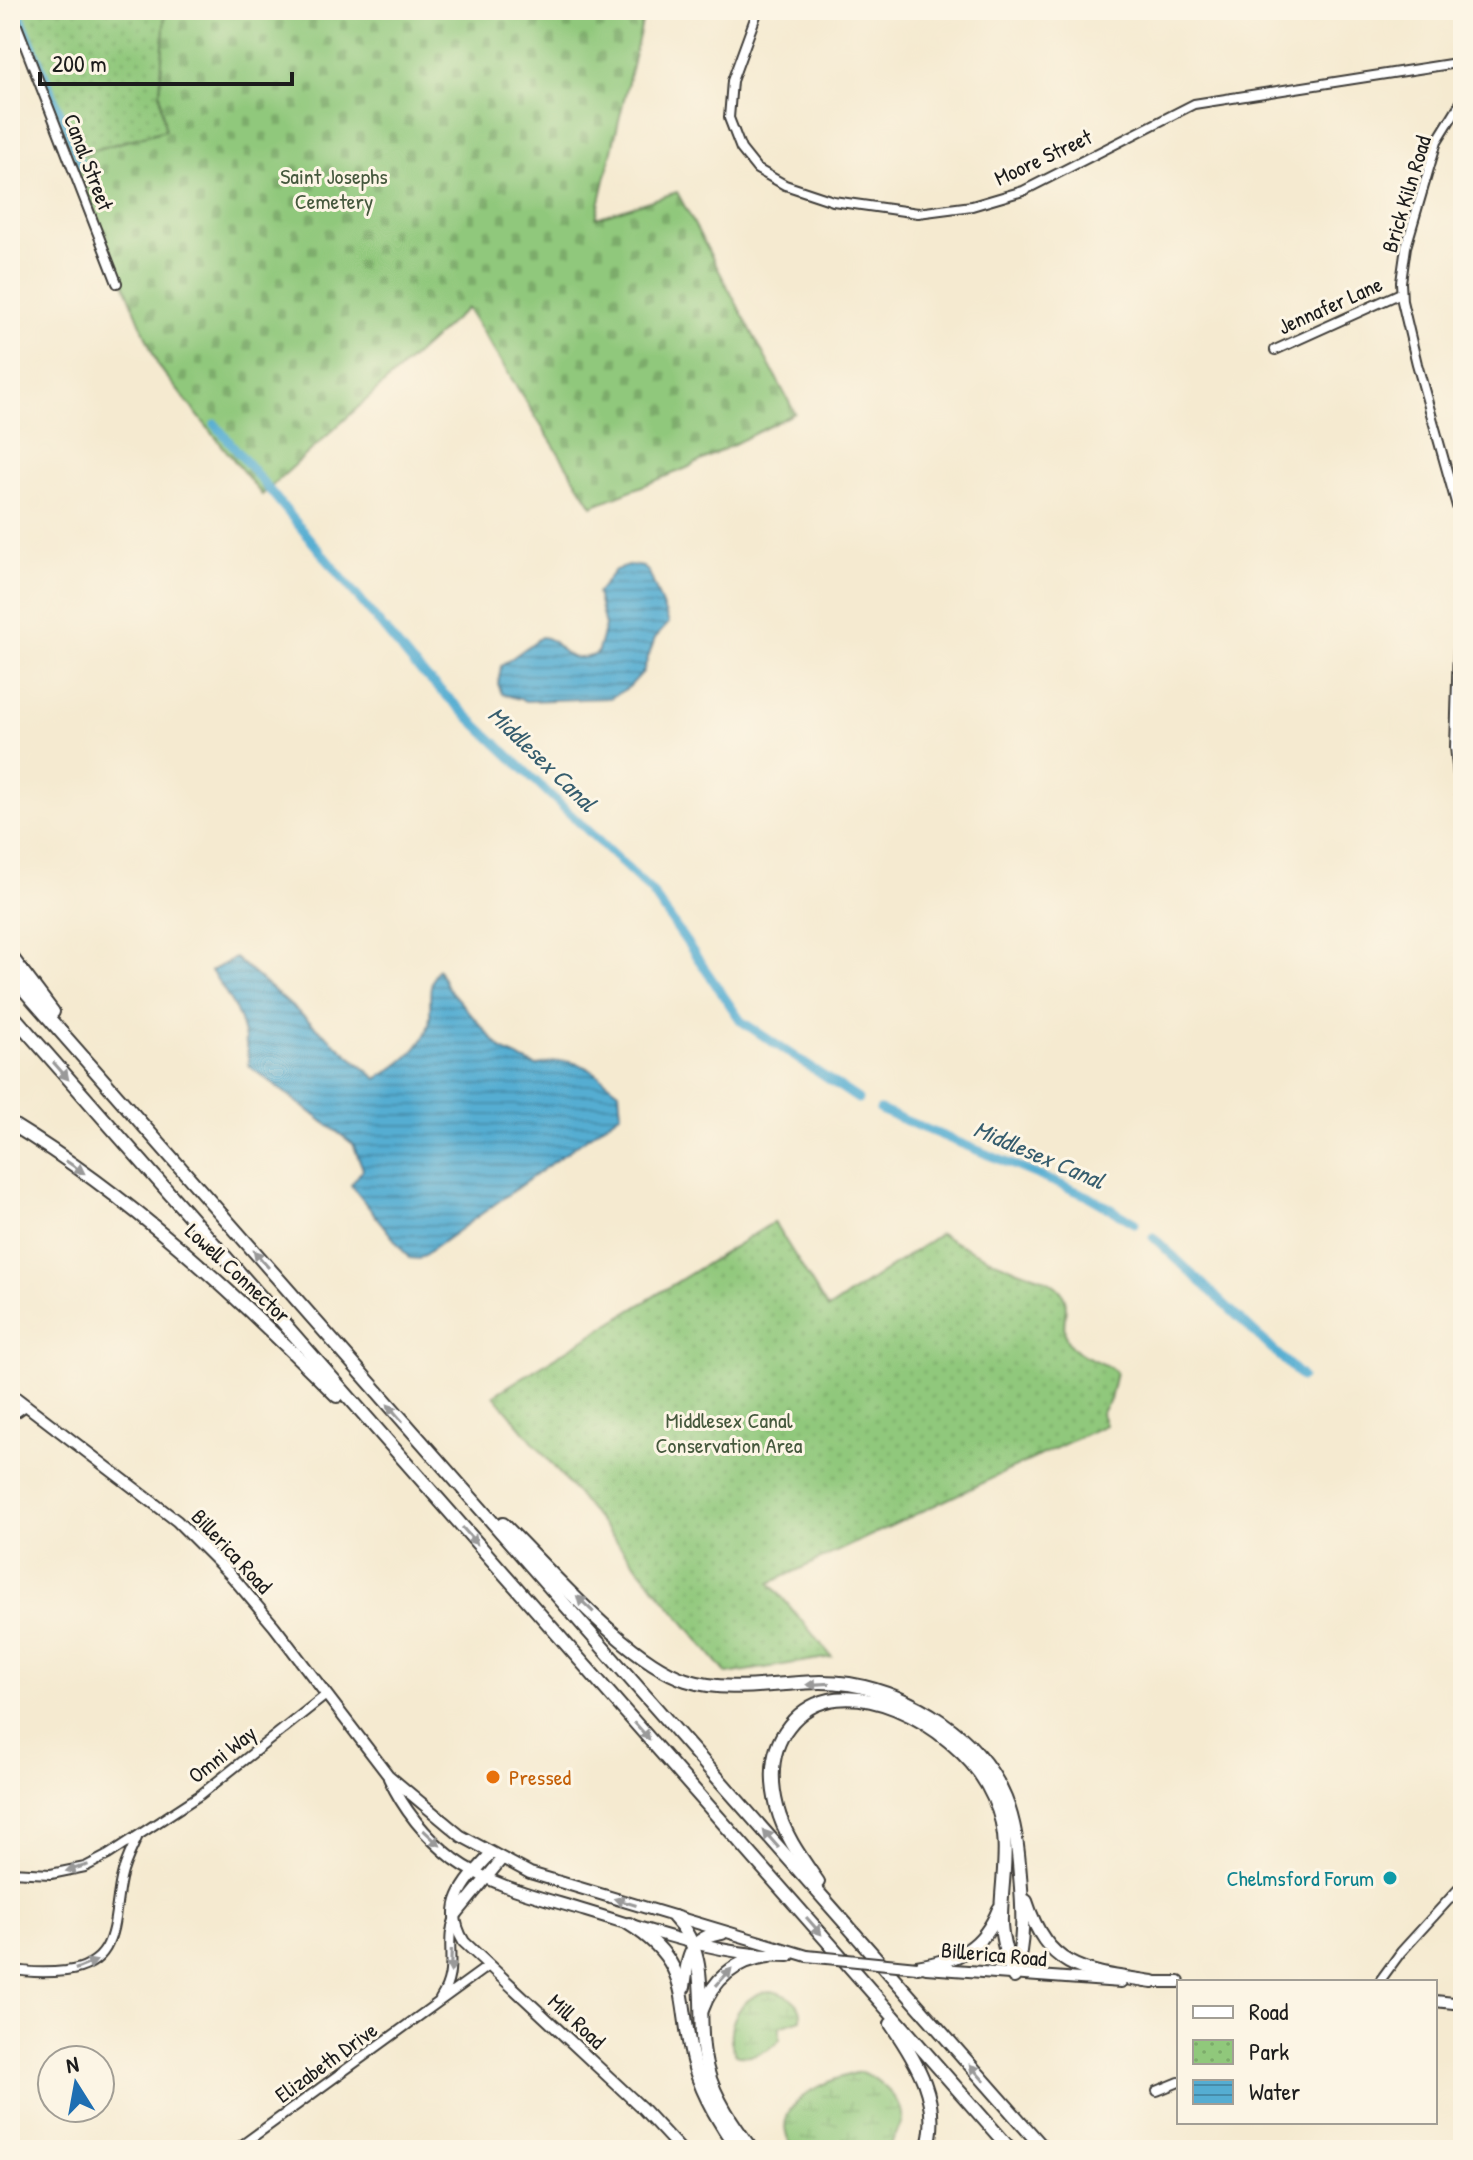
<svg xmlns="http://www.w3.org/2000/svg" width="1473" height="2160" font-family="'Patrick Hand',sans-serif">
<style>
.wetland{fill:url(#wetland-marsh);stroke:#56724c;stroke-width:2}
.cemetery{fill:url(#cemetery-stones);stroke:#56724c;stroke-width:2}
.park{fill:url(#park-dots);stroke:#56724c;stroke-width:2}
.water{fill:url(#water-rules);stroke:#386477;stroke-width:2}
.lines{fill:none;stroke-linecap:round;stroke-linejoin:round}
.canal{stroke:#55add2;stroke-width:9}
.minor-casing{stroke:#3d3b37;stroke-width:12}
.major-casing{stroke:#3d3b37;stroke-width:14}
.highway-casing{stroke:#3d3b37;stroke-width:16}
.minor{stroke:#fff;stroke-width:8}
.major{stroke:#fff;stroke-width:10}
.highway{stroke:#fff;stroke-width:12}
.major-bridge-casing{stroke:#3d3b37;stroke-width:14;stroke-linecap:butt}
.major-bridge{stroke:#fff;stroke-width:10}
.oneway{fill:#999}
.food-dot{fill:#e8710a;stroke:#fcf5e5;stroke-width:3}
.culture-dot{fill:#0f9aa8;stroke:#fcf5e5;stroke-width:3}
.labels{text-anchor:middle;stroke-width:6;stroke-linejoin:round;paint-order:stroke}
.street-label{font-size:22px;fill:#1c1c1c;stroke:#fcf5e5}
.park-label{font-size:22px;fill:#45583d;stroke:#fcf5e5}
.food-label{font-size:22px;fill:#c56008;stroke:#fcf5e5;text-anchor:start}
.culture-label{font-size:22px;fill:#0d838f;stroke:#fcf5e5;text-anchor:end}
.water-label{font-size:24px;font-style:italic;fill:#365d6e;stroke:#fcf5e5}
</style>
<defs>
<pattern id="wetland-marsh" width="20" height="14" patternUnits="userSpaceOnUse" patternTransform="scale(2)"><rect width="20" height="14" fill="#90c87b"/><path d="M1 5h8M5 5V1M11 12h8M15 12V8" fill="none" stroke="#7cab6a"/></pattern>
<pattern id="cemetery-stones" width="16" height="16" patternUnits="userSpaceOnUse" patternTransform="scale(2)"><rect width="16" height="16" fill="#90c87b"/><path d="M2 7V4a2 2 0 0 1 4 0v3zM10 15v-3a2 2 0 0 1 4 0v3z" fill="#7cab6a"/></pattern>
<pattern id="park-dots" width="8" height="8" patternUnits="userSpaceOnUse" patternTransform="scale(2)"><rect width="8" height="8" fill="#90c87b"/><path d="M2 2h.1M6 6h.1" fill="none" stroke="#7cab6a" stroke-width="1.8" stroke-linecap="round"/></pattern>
<pattern id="water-rules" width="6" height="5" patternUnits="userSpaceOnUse" patternTransform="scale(2)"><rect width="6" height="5" fill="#55add2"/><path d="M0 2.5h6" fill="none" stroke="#468caa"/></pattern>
</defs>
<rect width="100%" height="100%" fill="#fcf5e5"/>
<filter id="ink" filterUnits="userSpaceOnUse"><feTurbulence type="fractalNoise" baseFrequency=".0125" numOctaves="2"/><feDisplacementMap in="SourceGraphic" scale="16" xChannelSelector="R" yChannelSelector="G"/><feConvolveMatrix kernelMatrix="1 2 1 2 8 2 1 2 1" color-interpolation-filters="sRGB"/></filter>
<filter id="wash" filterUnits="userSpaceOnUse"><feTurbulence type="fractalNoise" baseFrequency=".006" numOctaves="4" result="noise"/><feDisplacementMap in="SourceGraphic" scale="32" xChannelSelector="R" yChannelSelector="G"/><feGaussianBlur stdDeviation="1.8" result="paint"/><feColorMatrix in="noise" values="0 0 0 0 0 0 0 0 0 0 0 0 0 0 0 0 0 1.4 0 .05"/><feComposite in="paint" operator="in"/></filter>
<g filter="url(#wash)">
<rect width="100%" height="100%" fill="#f5ead0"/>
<!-- wetland -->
<g class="wetland">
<path d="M772 1991C787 1995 803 2001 801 2019L780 2026V2039C771 2051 751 2059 736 2054 720 2029 743 1991 772 1991Z"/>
<path d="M861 2072C876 2077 904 2100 902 2119 901 2128 893 2140 888 2148L795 2150C760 2107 828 2078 861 2072Z"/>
</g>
<!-- cemetery -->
<path class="cemetery" d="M165 10H645L596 218 677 192 795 413 687 468 592 506 467 308 262 495 158 366 72 156 165 130 160 93Z"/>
<!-- park -->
<g class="park">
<path d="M16 10H165L160 93 165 130 72 156Z"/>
<path d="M774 1222 828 1309 940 1234C964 1248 987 1258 1012 1268 1029 1275 1042 1274 1057 1287 1075 1303 1059 1318 1066 1338 1073 1357 1102 1359 1116 1372L1110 1400 1101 1413 1105 1425 770 1583 832 1657 727 1674 494 1395Z"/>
</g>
<!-- water -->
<g class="water">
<path d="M631 565 643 567 649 572 669 623 655 638 643 672 629 687 610 698 526 701 502 694 498 684 501 666 541 637C563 638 559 669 597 654L605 626 597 593 615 570Z"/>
<path d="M235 958 377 1079C398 1066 423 1049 429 1024 433 1002 425 988 438 969L447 987 502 1050 536 1066C576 1053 588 1068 619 1091L621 1113 419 1259 409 1258 351 1185 363 1169 353 1144 249 1066C245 1022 236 1006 211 971Z"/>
</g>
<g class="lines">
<!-- canal -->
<g class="canal">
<path d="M18 10 81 165"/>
<path d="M215 424 413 664 651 891 741 1021 858 1099"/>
<path d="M880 1110 1088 1196 1135 1223"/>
<path d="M1153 1237 1302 1377"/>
</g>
</g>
</g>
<g filter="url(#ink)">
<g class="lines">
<defs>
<g id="minor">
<path d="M11 10 117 283"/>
<path d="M758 10 732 81 729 118 741 149 757 169 785 185 833 201 918 213 972 206 1023 191 1194 104 1463 62"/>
<path d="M1463 99 1437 141 1406 247 1401 282 1402 301 1417 364 1458 510 1461 549 1455 747 1463 824"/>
<path d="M1275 350 1401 293"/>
<path d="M10 1417 27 1405"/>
<path d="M10 1872 51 1874 85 1867 108 1855 200 1795 326 1695"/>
<path d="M10 1969C29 1973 47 1973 66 1971 120 1964 112 1921 121 1879 124 1864 131 1851 137 1838"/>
<path d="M1379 1982 1401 1952 1463 1884"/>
<path d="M440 1999C460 1969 443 1945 455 1917"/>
<path d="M1157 2091 1179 2082"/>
<path d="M235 2150 488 1966"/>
</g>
<g id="major">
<path d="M10 1393 177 1521 230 1574 274 1626 388 1775 461 1836 530 1873 807 1956"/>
<path d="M389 1778C404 1811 426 1837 454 1859 492 1887 541 1897 586 1911 653 1931 718 1956 789 1956"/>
<path d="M490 1855C466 1881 441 1905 464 1942L642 2108 681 2150"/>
<path d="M455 1916 501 1860"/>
<path d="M926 1968 1121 1982"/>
<path d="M1145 1982H1179"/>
<path d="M1435 2001 1463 2004"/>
</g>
<g id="highway">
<path d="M10 955 53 1012"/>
<path d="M10 974 1045 2150"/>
<path d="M10 1012 1011 2150"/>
<path d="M10 1123C133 1198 236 1295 337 1396"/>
<path d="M503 1524C548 1568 628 1662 686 1680 740 1697 795 1676 849 1684 913 1695 980 1737 1005 1798 1015 1822 1018 1849 1020 1875 1023 1910 1025 1943 1014 1977"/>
<path d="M818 1882C802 1859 784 1835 777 1807 770 1779 770 1750 789 1726 841 1659 955 1727 987 1785 1015 1835 1002 1864 1001 1916 1000 1936 1007 1956 1013 1975"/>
<path d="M1026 1901C1049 1972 1086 1972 1153 1982"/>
<path d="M674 1917C715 1958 693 2017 707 2069 715 2099 734 2126 752 2150"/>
<path d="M629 1924C696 1965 676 2003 695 2068 704 2098 721 2125 738 2150"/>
<path d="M917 1967C958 1960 983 1949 999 1909"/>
<path d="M684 1987C688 1958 689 1937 722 1933"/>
<path d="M702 2010C713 1979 737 1959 769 1956"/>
<path d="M891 2024C917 2062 942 2102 927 2150"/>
</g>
</defs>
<!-- minor casing -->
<use href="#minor" class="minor-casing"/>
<!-- major casing -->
<use href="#major" class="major-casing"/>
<!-- highway casing -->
<use href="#highway" class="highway-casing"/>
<!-- minor -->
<use href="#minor" class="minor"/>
<!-- major -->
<use href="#major" class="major"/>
<!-- highway -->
<use href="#highway" class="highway"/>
<defs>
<path id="major-bridge" d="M807 1956 917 1967"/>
</defs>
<!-- major-bridge casing -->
<use href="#major-bridge" class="major-bridge-casing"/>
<!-- major-bridge -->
<use href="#major-bridge" class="major-bridge"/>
</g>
<!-- one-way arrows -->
<defs><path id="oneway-solid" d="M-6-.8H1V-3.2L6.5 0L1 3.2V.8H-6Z" transform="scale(2)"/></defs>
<g class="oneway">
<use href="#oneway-solid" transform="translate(61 1071) rotate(49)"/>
<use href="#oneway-solid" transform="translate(75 1167) rotate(34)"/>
<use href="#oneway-solid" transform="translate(261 1259) rotate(-131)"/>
<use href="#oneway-solid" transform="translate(395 1413) rotate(-131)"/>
<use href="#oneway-solid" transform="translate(470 1536) rotate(49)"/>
<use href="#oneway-solid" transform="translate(585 1604) rotate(-136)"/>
<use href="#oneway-solid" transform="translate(818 1684) rotate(177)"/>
<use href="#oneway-solid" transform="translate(642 1731) rotate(49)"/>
<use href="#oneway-solid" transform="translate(432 1838) rotate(43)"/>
<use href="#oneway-solid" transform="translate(771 1839) rotate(-131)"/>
<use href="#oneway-solid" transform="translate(77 1868) rotate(164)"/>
<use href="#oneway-solid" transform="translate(625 1902) rotate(-163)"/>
<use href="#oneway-solid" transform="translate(814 1926) rotate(49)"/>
<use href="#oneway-solid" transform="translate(451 1961) rotate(92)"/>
<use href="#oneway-solid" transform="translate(86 1965) rotate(-22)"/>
<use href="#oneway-solid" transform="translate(724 1977) rotate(-48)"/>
<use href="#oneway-solid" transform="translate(977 2073) rotate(-131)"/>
</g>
</g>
<!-- markers -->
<circle class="food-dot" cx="493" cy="1777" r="8"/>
<circle class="culture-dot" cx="1390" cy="1878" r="8"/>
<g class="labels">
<!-- street labels -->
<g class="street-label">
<text transform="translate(1043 157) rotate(-25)" y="8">Moore Street</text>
<text transform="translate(89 162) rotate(69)" y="8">Canal Street</text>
<text transform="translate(1406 194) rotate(-73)" y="8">Brick Kiln Road</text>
<text transform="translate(1330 305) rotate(-24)" y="8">Jennafer Lane</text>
<text transform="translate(238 1273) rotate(43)" y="8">Lowell Connector</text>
<text transform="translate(232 1551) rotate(47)" y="8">Billerica Road</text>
<text transform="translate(222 1754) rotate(-38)" y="8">Omni Way</text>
<text transform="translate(994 1954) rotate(5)" y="8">Billerica Road</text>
<text transform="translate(577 2021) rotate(43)" y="8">Mill Road</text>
<text transform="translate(326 2062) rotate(-36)" y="8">Elizabeth Drive</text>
</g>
<!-- park labels -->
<g class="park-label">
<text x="334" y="184">Saint Josephs<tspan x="334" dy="25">Cemetery</tspan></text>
<text x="729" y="1428">Middlesex Canal<tspan x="729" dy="25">Conservation Area</tspan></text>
</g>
<!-- food labels -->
<g class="food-label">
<text x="509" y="1785">Pressed</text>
</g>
<!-- culture labels -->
<g class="culture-label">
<text x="1374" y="1886">Chelmsford Forum</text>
</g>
<!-- water labels -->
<g class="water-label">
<text transform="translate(542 759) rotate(44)" y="8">Middlesex Canal</text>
<text transform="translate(1039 1155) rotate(23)" y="8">Middlesex Canal</text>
</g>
</g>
<!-- margin -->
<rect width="1473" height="2160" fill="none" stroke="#fcf5e5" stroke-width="40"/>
<!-- legend -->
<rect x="1177" y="1980" width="260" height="144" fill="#fcf5e5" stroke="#a29e95" stroke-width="2"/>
<rect x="1193" y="2006" width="40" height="12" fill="#ffffff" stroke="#a29e95" stroke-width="2"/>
<text x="1249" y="2020" font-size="24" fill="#1c1c1c">Road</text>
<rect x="1193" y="2040" width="40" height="24" fill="url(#park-dots)" stroke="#a29e95" stroke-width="2"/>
<text x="1249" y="2060" font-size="24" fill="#1c1c1c">Park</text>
<rect x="1193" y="2080" width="40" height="24" fill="url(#water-rules)" stroke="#a29e95" stroke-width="2"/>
<text x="1249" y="2100" font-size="24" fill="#1c1c1c">Water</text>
<!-- north arrow -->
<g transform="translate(76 2084) rotate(349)"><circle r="38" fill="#fcf5e5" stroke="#a29e95" stroke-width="2"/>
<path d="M0-6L14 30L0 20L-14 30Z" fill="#1f6fb2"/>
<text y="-12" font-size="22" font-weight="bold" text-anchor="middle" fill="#1c1c1c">N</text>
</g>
<!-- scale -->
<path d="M40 72v12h252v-12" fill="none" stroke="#1c1c1c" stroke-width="4"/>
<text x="52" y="72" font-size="24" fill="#1c1c1c" stroke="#fcf5e5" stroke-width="6" paint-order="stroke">200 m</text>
</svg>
